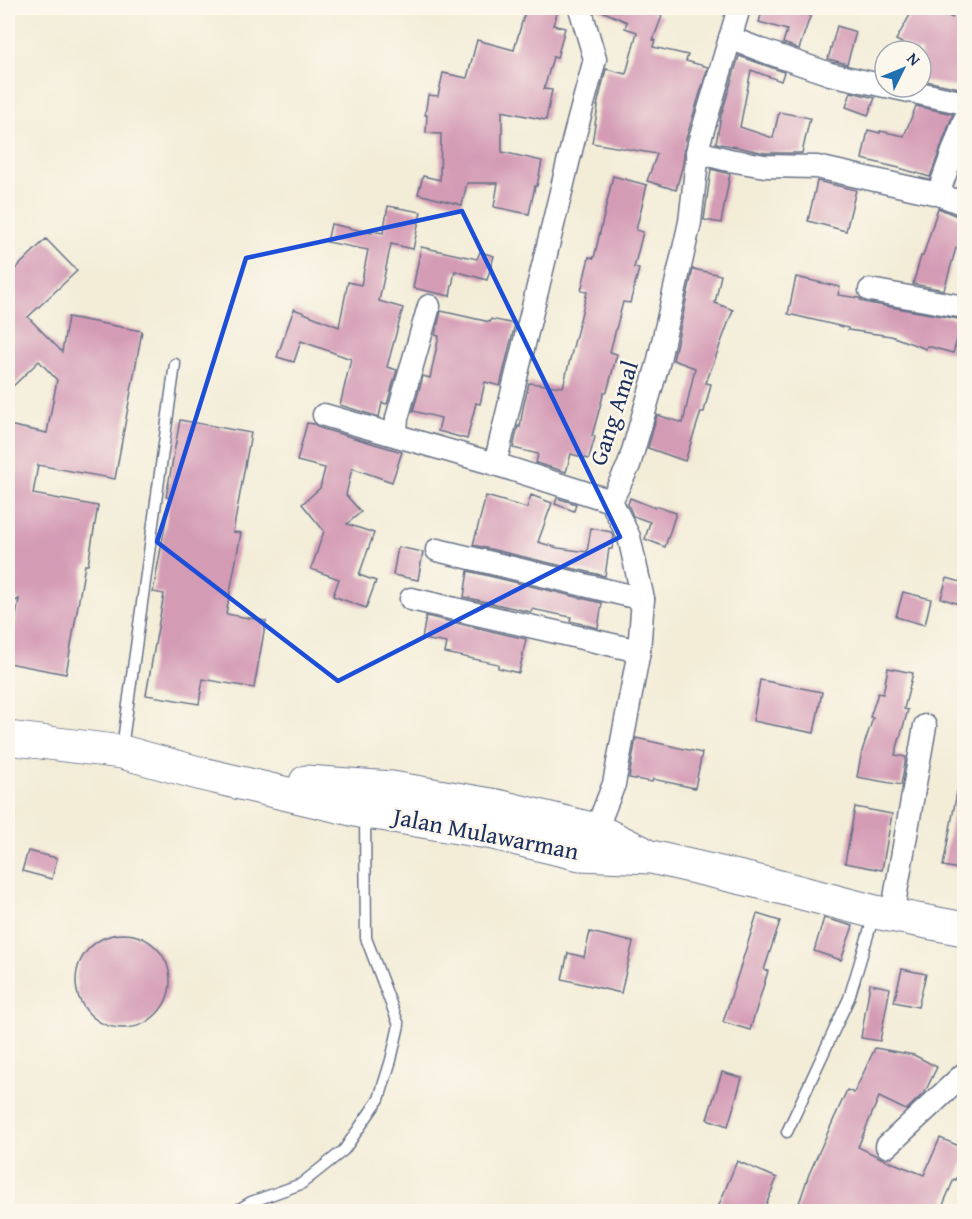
<svg xmlns="http://www.w3.org/2000/svg" width="972" height="1219" font-family="'Gentium Book Plus',serif">
<style>
.building{fill:#d49bb5}
.lines{fill:none;stroke-linecap:round;stroke-linejoin:round}
.service-casing{stroke:#677289;stroke-width:13}
.minor-casing{stroke:#677289;stroke-width:25}
.trunk-casing{stroke:#677289;stroke-width:35}
.service{stroke:#fff;stroke-width:10}
.minor{stroke:#fff;stroke-width:22}
.trunk{stroke:#fff;stroke-width:33}
.marked{fill:none;stroke:#1d4ed8;stroke-width:4.5;stroke-linejoin:round}
.labels{text-anchor:middle;stroke-width:5;stroke-linejoin:round;paint-order:stroke}
.street-label{font-size:24px;fill:#1b2f5e;stroke:#fbf7ec}
</style>
<rect width="100%" height="100%" fill="#fbf7ec"/>
<filter id="ink" filterUnits="userSpaceOnUse"><feTurbulence type="fractalNoise" baseFrequency=".0167" numOctaves="2"/><feDisplacementMap in="SourceGraphic" scale="12" xChannelSelector="R" yChannelSelector="G"/><feConvolveMatrix kernelMatrix="1 2 1 2 8 2 1 2 1" color-interpolation-filters="sRGB"/></filter>
<filter id="wash" filterUnits="userSpaceOnUse"><feTurbulence type="fractalNoise" baseFrequency=".008" numOctaves="4" result="noise"/><feDisplacementMap in="SourceGraphic" scale="24" xChannelSelector="R" yChannelSelector="G"/><feGaussianBlur stdDeviation="1.35" result="paint"/><feColorMatrix in="noise" values="0 0 0 0 0 0 0 0 0 0 0 0 0 0 0 0 0 1.4 0 .05"/><feComposite in="paint" operator="in"/></filter>
<g filter="url(#wash)">
<rect width="100%" height="100%" fill="#f3edd8"/>
<g id="blocks">
<!-- building -->
<g class="building">
<path d="M526 8H559L553 25 565 28 557 58 553 57 544 89 552 90 546 120 502 111V152L542 161 537 186H535L529 214 494 207 498 183H467L462 205 418 194 423 176 440 180 441 134 426 133 427 115H425L428 95 438 96 443 73 467 78 477 40 514 50Z"/>
<path d="M595 8H652L651 12 662 16 653 40H655L653 47 688 55 686 61 708 67 686 139 683 164 676 190 647 181 657 154 592 143 598 106H597L606 69 626 74 637 32 625 28 627 22Z"/>
<path d="M763 8H813L799 49 783 43 787 30 759 22Z"/>
<path d="M914 8H934L952 18 956 8H964V89L921 80V51H916L896 40Z"/>
<path d="M837 26 856 32 847 64 828 59Z"/>
<path d="M739 56 784 72 781 81 751 70 740 127 773 138 779 112 810 118 802 153H766L716 143 721 116Z"/>
<path d="M851 92 875 98 868 115 846 107Z"/>
<path d="M916 106 953 114 930 177 899 168 862 159 868 130 880 133V131L904 136Z"/>
<path d="M711 169 730 174 721 223 704 220Z"/>
<path d="M613 176 647 185 636 230 643 232 634 268 639 269 630 303 623 302 610 352 617 354 607 392H604L592 436 595 437 589 458 588 459 571 454 566 472 536 463 538 454 513 448 518 426 520 427 523 408 529 383 563 387 587 292 581 291 589 257 594 258Z"/>
<path d="M817 181 856 190 846 231 808 221Z"/>
<path d="M388 206 421 212 413 249 391 244 379 301 403 308 387 367 397 370 387 404 382 403 379 417 340 405 351 359 301 341 294 362 277 357 294 309 339 327 348 282 361 285 368 250 327 242 331 224 372 233V231L383 233Z"/>
<path d="M938 208 959 217H964V250L956 248 944 290 913 284 921 256H923Z"/>
<path d="M46 239 77 271 28 317 62 352 68 317 142 331 115 479 38 465 33 494 98 506 88 565H85L66 674 8 663 19 599 8 605V425L47 433 57 380 39 361 8 391V276Z"/>
<path d="M421 247 477 259 480 252 494 256 487 280 455 271 450 296 413 288Z"/>
<path d="M693 269 721 275 715 303 733 310 706 383 711 384 704 412H701L685 461 648 448 657 415 683 423 695 368 673 360Z"/>
<path d="M796 277 840 287 838 295 859 298 862 301 868 303 964 320V334L959 333 953 353 927 346 926 349 891 336 848 330V328L788 314Z"/>
<path d="M441 311 490 322 491 319 515 324 500 386 485 382 480 404 476 403 467 439 438 431 441 418 413 411 423 376 430 378 439 336 435 335Z"/>
<path d="M180 420 251 433 233 532 241 533 226 614 266 621 254 688 203 679 199 704 146 695 164 594 153 592 170 498 166 497Z"/>
<path d="M307 423 314 424 320 428 402 452 392 482 352 468 346 495 361 512 347 524 374 533 359 575 376 581 366 608 333 596 339 579 311 569 324 531 302 504 320 488 325 468 297 461Z"/>
<path d="M531 495 552 503 538 542 558 548 587 552 591 528 611 532 614 536 612 549H609L605 576 473 545 486 496 527 508Z"/>
<path d="M557 498 576 504 574 511 555 504Z"/>
<path d="M630 498 655 508V506L676 513 665 547 645 539 650 522 633 516 628 504Z"/>
<path d="M398 547 423 552 418 580 393 575Z"/>
<path d="M468 571 602 603 598 628 570 621 571 617 532 609 531 612 464 597Z"/>
<path d="M947 578 964 583V606L941 598Z"/>
<path d="M903 592 931 599 925 625 896 617Z"/>
<path d="M426 616 526 639 519 673 498 668V664L445 653 447 643 422 639Z"/>
<path d="M888 668 913 673 904 709 908 710 895 755 906 757 901 785 857 777 862 751 873 718 870 717 878 693 883 694Z"/>
<path d="M760 680 822 692 814 733 753 721Z"/>
<path d="M636 738 702 753 695 788 653 779 652 782 629 778Z"/>
<path d="M957 792 964 793V870L943 866Z"/>
<path d="M855 807 892 814 882 870 845 863Z"/>
<path d="M28 851 57 858 52 879 22 871Z"/>
<path d="M757 914 780 921 764 970 768 971 750 1030 723 1022Z"/>
<path d="M824 918 853 926 841 960 814 951Z"/>
<path d="M590 932 633 942 621 993 562 979 568 953 584 957Z"/>
<circle cx="123" cy="981" r="47"/>
<path d="M902 969 926 974 918 1007 894 1002Z"/>
<path d="M870 984 890 988 880 1041 861 1038Z"/>
<path d="M875 1048 914 1055 937 1067 925 1092 906 1110 879 1097 858 1147 883 1159 924 1175 940 1138 964 1148V1161L956 1180 954 1179 940 1212H796L809 1174 847 1090 854 1093Z"/>
<path d="M722 1072 742 1078 728 1126 707 1119Z"/>
<path d="M737 1161 777 1178 763 1212H716Z"/>
</g>
</g>
</g>
<g filter="url(#ink)">
<use href="#blocks" fill-opacity="0" stroke="#677289" stroke-width="1.5"/>
<g class="lines">
<defs>
<g id="service">
<path d="M122 748 175 364"/>
<path d="M787 1132 849 998 874 915"/>
<path d="M234 1212 251 1202 301 1184 344 1150 379 1099 391 1060 399 1025 366 938 365 815"/>
</g>
<g id="minor">
<path d="M730 38 761 50 830 74 885 86"/>
<path d="M891 87 960 102 964 105"/>
<path d="M697 152 729 160 765 166 817 167 938 194 964 204"/>
<path d="M938 194 964 121"/>
<path d="M870 290 964 307"/>
<path d="M324 415 495 464 611 501"/>
<path d="M398 436 396 431 397 418 429 306"/>
<path d="M495 464 575 134 595 59 580 8"/>
<path d="M611 501 629 465 658 364 690 222 699 143 739 8"/>
<path d="M437 550 643 599"/>
<path d="M411 599 639 651"/>
<path d="M596 830 614 784 639 651 643 599 629 537 611 501"/>
<path d="M892 915 925 726"/>
<path d="M887 1146 964 1074"/>
</g>
<g id="trunk">
<path d="M8 738 122 752 202 774 364 812 387 815 493 833 580 854 651 857 768 884 875 912 964 929"/>
<path d="M306 782 392 788 497 806 596 830 641 852"/>
</g>
</defs>
<!-- service casing -->
<use href="#service" class="service-casing"/>
<!-- minor casing -->
<use href="#minor" class="minor-casing"/>
<!-- trunk casing -->
<use href="#trunk" class="trunk-casing"/>
<!-- service -->
<use href="#service" class="service"/>
<!-- minor -->
<use href="#minor" class="minor"/>
<!-- trunk -->
<use href="#trunk" class="trunk"/>
</g>
</g>
<!-- marked area -->
<path class="marked" d="M462 211 620 537 338 681 157 542 246 258Z"/>
<g class="labels">
<!-- street labels -->
<g class="street-label">
<text transform="translate(614 413) rotate(-72)" y="8">Gang Amal</text>
<text transform="translate(486 834) rotate(11)" y="8">Jalan Mulawarman</text>
</g>
</g>
<!-- margin -->
<rect width="972" height="1219" fill="none" stroke="#fbf7ec" stroke-width="30"/>
<!-- north arrow -->
<g transform="translate(903 69) rotate(47)"><circle r="28" fill="#fbf7ec" stroke="#a1a7b3" stroke-width="1.5"/>
<path d="M0-4.5L10 22L0 15L-10 22Z" fill="#1f6fb2"/>
<text y="-9" font-size="16" font-weight="bold" text-anchor="middle" fill="#1b2f5e">N</text>
</g>
</svg>
